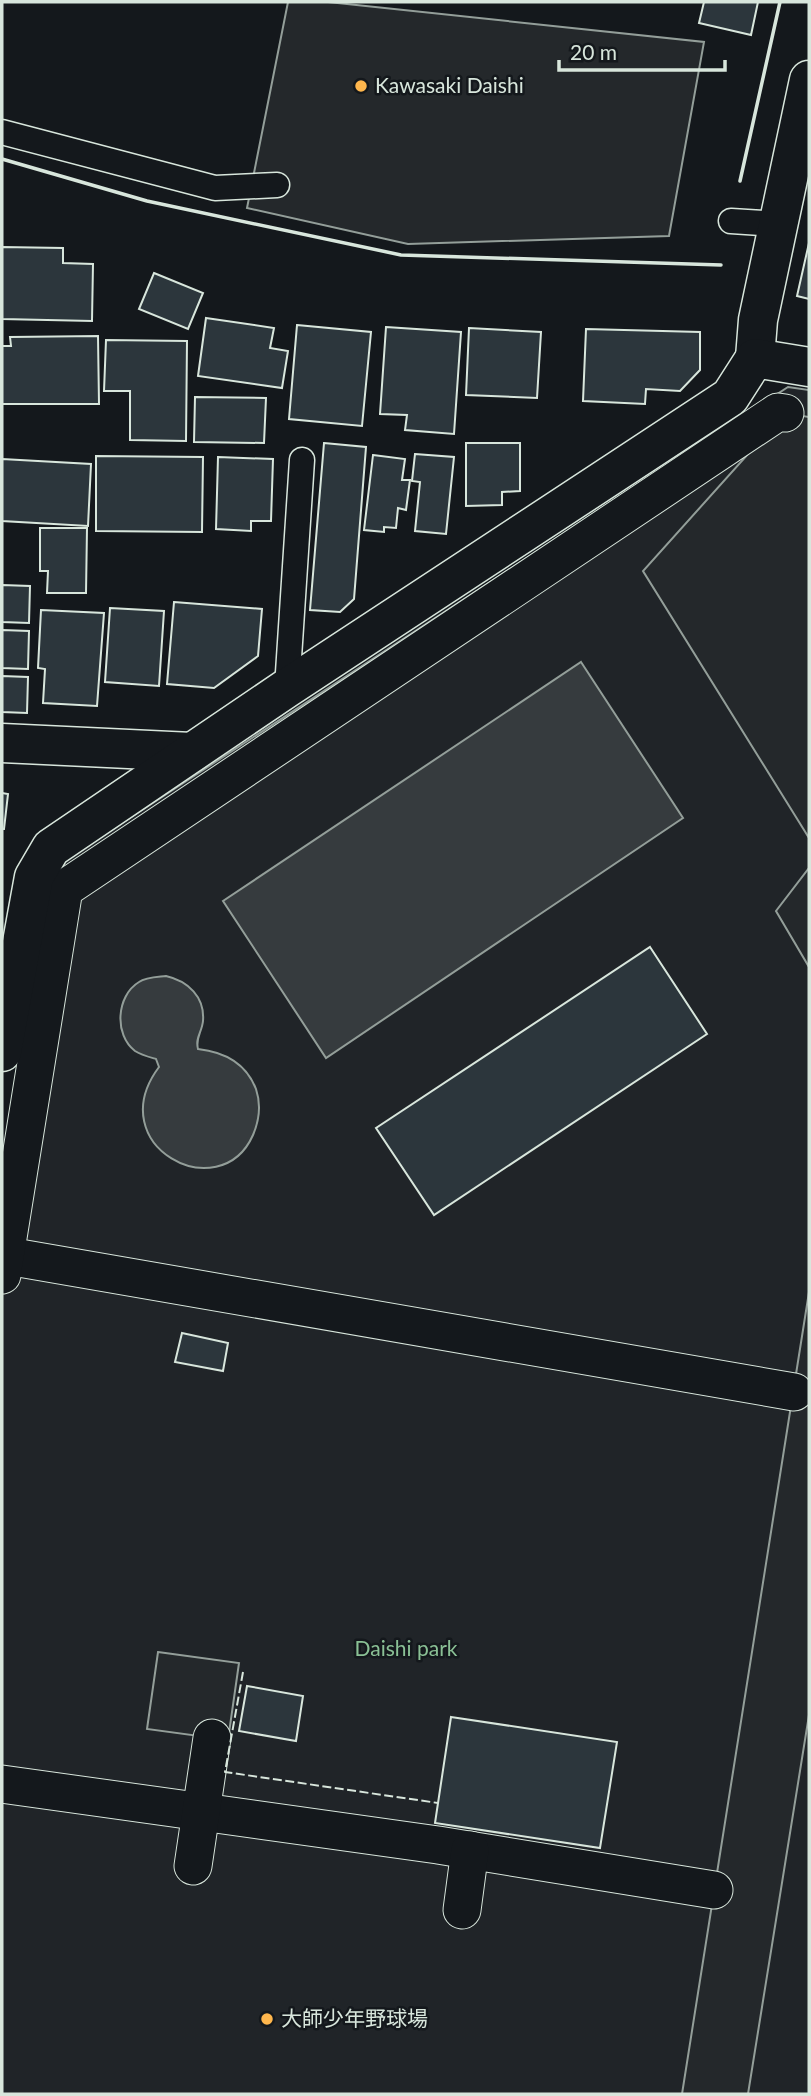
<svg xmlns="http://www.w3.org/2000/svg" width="811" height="2096" font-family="Lato,'Noto Sans JP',sans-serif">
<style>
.green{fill:#202428;stroke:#939e99;stroke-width:2}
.parking{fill:#24282b;stroke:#939e99;stroke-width:2}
.water{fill:#363b3e;stroke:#939e99;stroke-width:2}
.building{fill:#2c363c;stroke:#d8e6dc;stroke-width:2}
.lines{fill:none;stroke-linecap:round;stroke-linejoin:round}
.service-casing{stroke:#d8e6dc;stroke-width:27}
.pedestrian-casing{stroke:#d8e6dc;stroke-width:39}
.minor-casing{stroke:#d8e6dc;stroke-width:41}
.service{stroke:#14181c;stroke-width:24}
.pedestrian{stroke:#14181c;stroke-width:37}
.minor{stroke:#14181c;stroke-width:38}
.fence{stroke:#d8e6dc;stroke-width:2;stroke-dasharray:9 3.5;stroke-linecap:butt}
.wall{stroke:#d8e6dc;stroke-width:3.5}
.poi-dot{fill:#ffb74d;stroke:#14181c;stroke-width:2.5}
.labels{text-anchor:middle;stroke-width:5;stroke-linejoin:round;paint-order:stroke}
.poi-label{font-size:21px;fill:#d8e6dc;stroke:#14181c;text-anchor:start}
.park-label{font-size:21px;fill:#8ac095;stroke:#14181c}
</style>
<rect width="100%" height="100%" fill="#14181c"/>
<!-- green -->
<path class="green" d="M788 387 809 390V2094H2V1203L55 867Z"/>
<!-- parking -->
<g class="parking">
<path d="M288 2H328L704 42 669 236 408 244 247 208Z"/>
<path d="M785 413 809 417V838L643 571Z"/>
<path d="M809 868V967L776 911Z"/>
<path d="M809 1292V1715L748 2094H682Z"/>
<path d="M158 1652 239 1663 228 1740 147 1729Z"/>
</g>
<!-- water -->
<g class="water">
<path d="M581 662 683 818 326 1058 223 901Z"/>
<path d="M166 976C188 981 205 997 203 1021 202 1032 195 1038 198 1049 225 1052 246 1063 256 1089 261 1104 259 1121 253 1135 220 1209 100 1146 159 1067L156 1059C149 1057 141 1055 135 1051 114 1035 116 996 139 982 146 977 158 977 166 976Z"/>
</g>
<!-- building -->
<g class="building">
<path d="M704 2H758L751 35 699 23Z"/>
<path d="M809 243V299L797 296Z"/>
<path d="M2 247 63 248V263L93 264 92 321 2 319Z"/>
<path d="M154 273 203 293 188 329 139 309Z"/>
<path d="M206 318 274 328 270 348 288 351 282 388 198 376Z"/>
<path d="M297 325 371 332 362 426 289 419Z"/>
<path d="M386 327 461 332 454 434 405 430 407 415 380 414Z"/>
<path d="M469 328 541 332 537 398 466 395Z"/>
<path d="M586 329 700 332V370L680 391 646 389 645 404 583 401Z"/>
<path d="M98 336 99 404H2V346H11L10 337Z"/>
<path d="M106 340 187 341 186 441 130 440V391H104Z"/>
<path d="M195 397 266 398 264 443 194 442Z"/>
<path d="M324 443 366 447 354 599 340 612 310 610Z"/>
<path d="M466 443H520V491L502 492V505L466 506Z"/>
<path d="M415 454 454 457 446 534 415 531 420 482 412 481Z"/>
<path d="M373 455 405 459 402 480H410L406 510 398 508 396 528 384 527V532L364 530Z"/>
<path d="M96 456 203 457 202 532 96 531Z"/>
<path d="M218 457 273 459 271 521H251V531L216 529Z"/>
<path d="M2 459 91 464 88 526 2 521Z"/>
<path d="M40 528H87L86 593H47L48 571H40Z"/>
<path d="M2 585 30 586 29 623 2 622Z"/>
<path d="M174 602 262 609 258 656 214 688 167 684Z"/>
<path d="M110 608 164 611 159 686 105 682Z"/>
<path d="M41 610 104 613 97 706 43 703 45 669 38 668Z"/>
<path d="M2 630 29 631 28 669 2 668Z"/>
<path d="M2 676 28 677 27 713 2 712Z"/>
<path d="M2 793 8 794 4 829H2Z"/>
<path d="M650 947 707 1034 434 1215 376 1128Z"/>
<path d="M182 1333 228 1343 223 1371 175 1362Z"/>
<path d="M247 1686 303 1696 296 1741 239 1731Z"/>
<path d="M451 1717 617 1742 600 1848 435 1823Z"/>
</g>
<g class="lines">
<defs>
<g id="service">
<path d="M2 132 215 188 277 185"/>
<path d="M731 221 778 224"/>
<path d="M287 688 302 460"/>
</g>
<g id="pedestrian">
<path d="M2 1255 794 1392"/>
<path d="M2 1275 64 889 778 412 785 413"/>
<path d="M2 1784 438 1845 714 1890"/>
<path d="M193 1866 212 1738"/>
<path d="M462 1910 470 1850"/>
</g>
<g id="minor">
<path d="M755 358 758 320 809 80"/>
<path d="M2 743 192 752"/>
<path d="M2 1052 34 877 51 848 287 688 730 397 755 358 809 367"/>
</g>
</defs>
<!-- service casing -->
<use href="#service" class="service-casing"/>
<!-- pedestrian casing -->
<use href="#pedestrian" class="pedestrian-casing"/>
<!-- minor casing -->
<use href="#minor" class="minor-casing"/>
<!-- service -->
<use href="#service" class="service"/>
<!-- pedestrian -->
<use href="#pedestrian" class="pedestrian"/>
<!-- minor -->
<use href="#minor" class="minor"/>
<!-- fence -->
<path class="fence" d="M243 1672 225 1772 438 1803"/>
<!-- wall -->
<g class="wall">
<path d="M2 159 147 201 401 255 721 265"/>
<path d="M740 181 780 2"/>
</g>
</g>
<!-- markers -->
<g class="poi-dot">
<circle cx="361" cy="86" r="7"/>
<circle cx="267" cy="2019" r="7"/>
</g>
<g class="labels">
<!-- poi labels -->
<g class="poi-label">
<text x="375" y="93">Kawasaki Daishi</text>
<text x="281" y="2026">大師少年野球場</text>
</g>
<!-- park labels -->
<g class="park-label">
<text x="406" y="1656">Daishi park</text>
</g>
</g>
<!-- border -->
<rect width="811" height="2096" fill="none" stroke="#d8e6dc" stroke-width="7"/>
<!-- scale -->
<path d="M559 60v10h166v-10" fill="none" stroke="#d8e6dc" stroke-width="3.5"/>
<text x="570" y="60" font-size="21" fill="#d8e6dc" stroke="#14181c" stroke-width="5" paint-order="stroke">20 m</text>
</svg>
